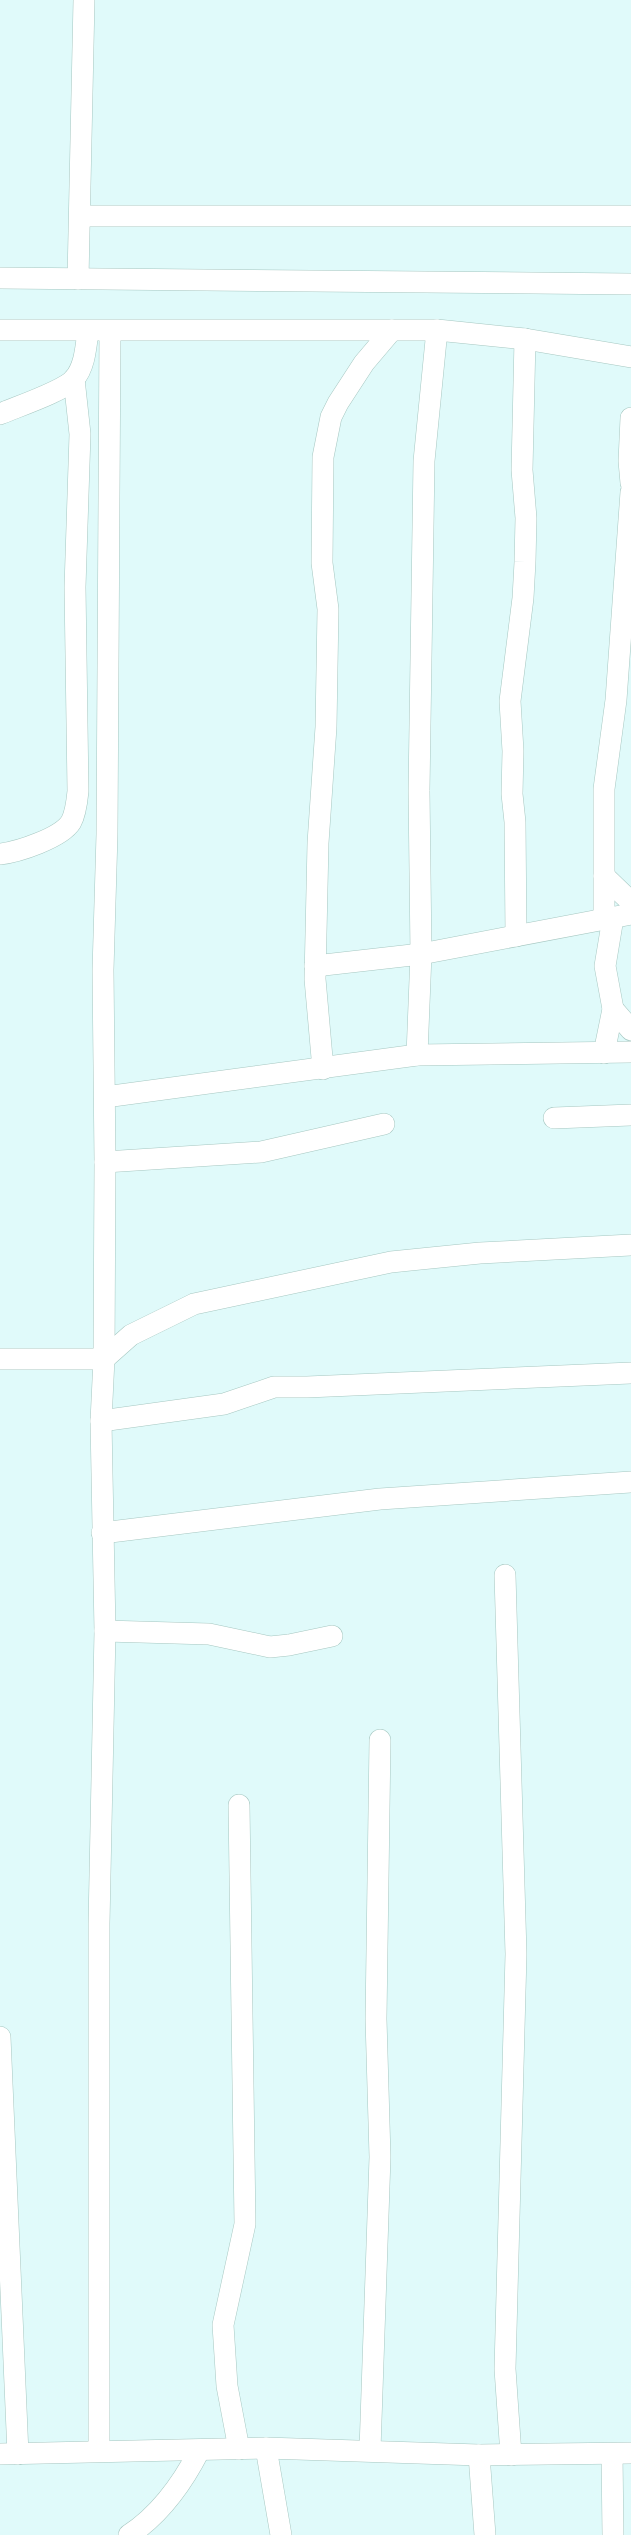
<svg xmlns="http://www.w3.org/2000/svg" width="631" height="2535" font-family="'Noto Sans',sans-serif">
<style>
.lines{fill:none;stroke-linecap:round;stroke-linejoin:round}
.minor-casing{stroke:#a6c7c1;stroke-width:22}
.minor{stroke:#fff;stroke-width:21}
</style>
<rect width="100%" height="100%" fill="#e0fafa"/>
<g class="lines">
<defs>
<g id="minor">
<path d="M80 216H631"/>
<path d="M0 278 631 284"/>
<path d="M78 279 84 0"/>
<path d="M0 330H437L525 339 631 357"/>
<path d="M0 414C16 407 64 391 74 379 85 367 86 346 88 331"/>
<path d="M631 418 629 461 631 483"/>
<path d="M0 854C18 852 61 838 71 822 76 813 77 801 78 791L75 587 80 434 74 379"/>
<path d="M604 876 631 902"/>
<path d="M604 920V789L616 700 631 492"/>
<path d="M516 936 515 822 512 794 513 751 510 701 523 598 525 562 526 518 522 470 525 339"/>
<path d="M315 966 421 954 631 914"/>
<path d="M613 1009 631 1030"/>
<path d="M604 1053 613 1009 605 966 613 918"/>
<path d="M417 1055 421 954 419 791 424 461 437 330"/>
<path d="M323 1069 315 979 318 843 326 727 328 609 322 563 323 457 331 417 338 403 364 363 392 330"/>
<path d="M105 1097 417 1055 631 1052"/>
<path d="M554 1118 631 1115"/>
<path d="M105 1162 261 1152 384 1124"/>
<path d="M0 1359H104L131 1335 194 1304 391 1262 480 1253 631 1245"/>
<path d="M101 1421 224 1404 274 1387H307L631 1373"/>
<path d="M102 1533 380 1499 631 1482"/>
<path d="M505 1575 516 1954 505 2369 511 2455"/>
<path d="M105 1631 209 1634 270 1647 289 1645 332 1636"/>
<path d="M0 2037 18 2454"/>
<path d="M266 2448 281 2535"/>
<path d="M239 2449 227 2386 223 2325 245 2224 239 1805"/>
<path d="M370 2450 380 2157 376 2019 380 1740"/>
<path d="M99 2451V1924L105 1631 101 1421 104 1359 105 1162 103 970 107 834 110 331"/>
<path d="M0 2454 266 2448 479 2455 631 2453"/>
<path d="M612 2454 613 2535"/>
<path d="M479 2455 485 2535"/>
<path d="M129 2535C161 2514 182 2484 199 2451"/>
</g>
</defs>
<!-- minor casing -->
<use href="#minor" class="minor-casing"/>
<!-- minor -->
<use href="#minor" class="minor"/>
</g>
</svg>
